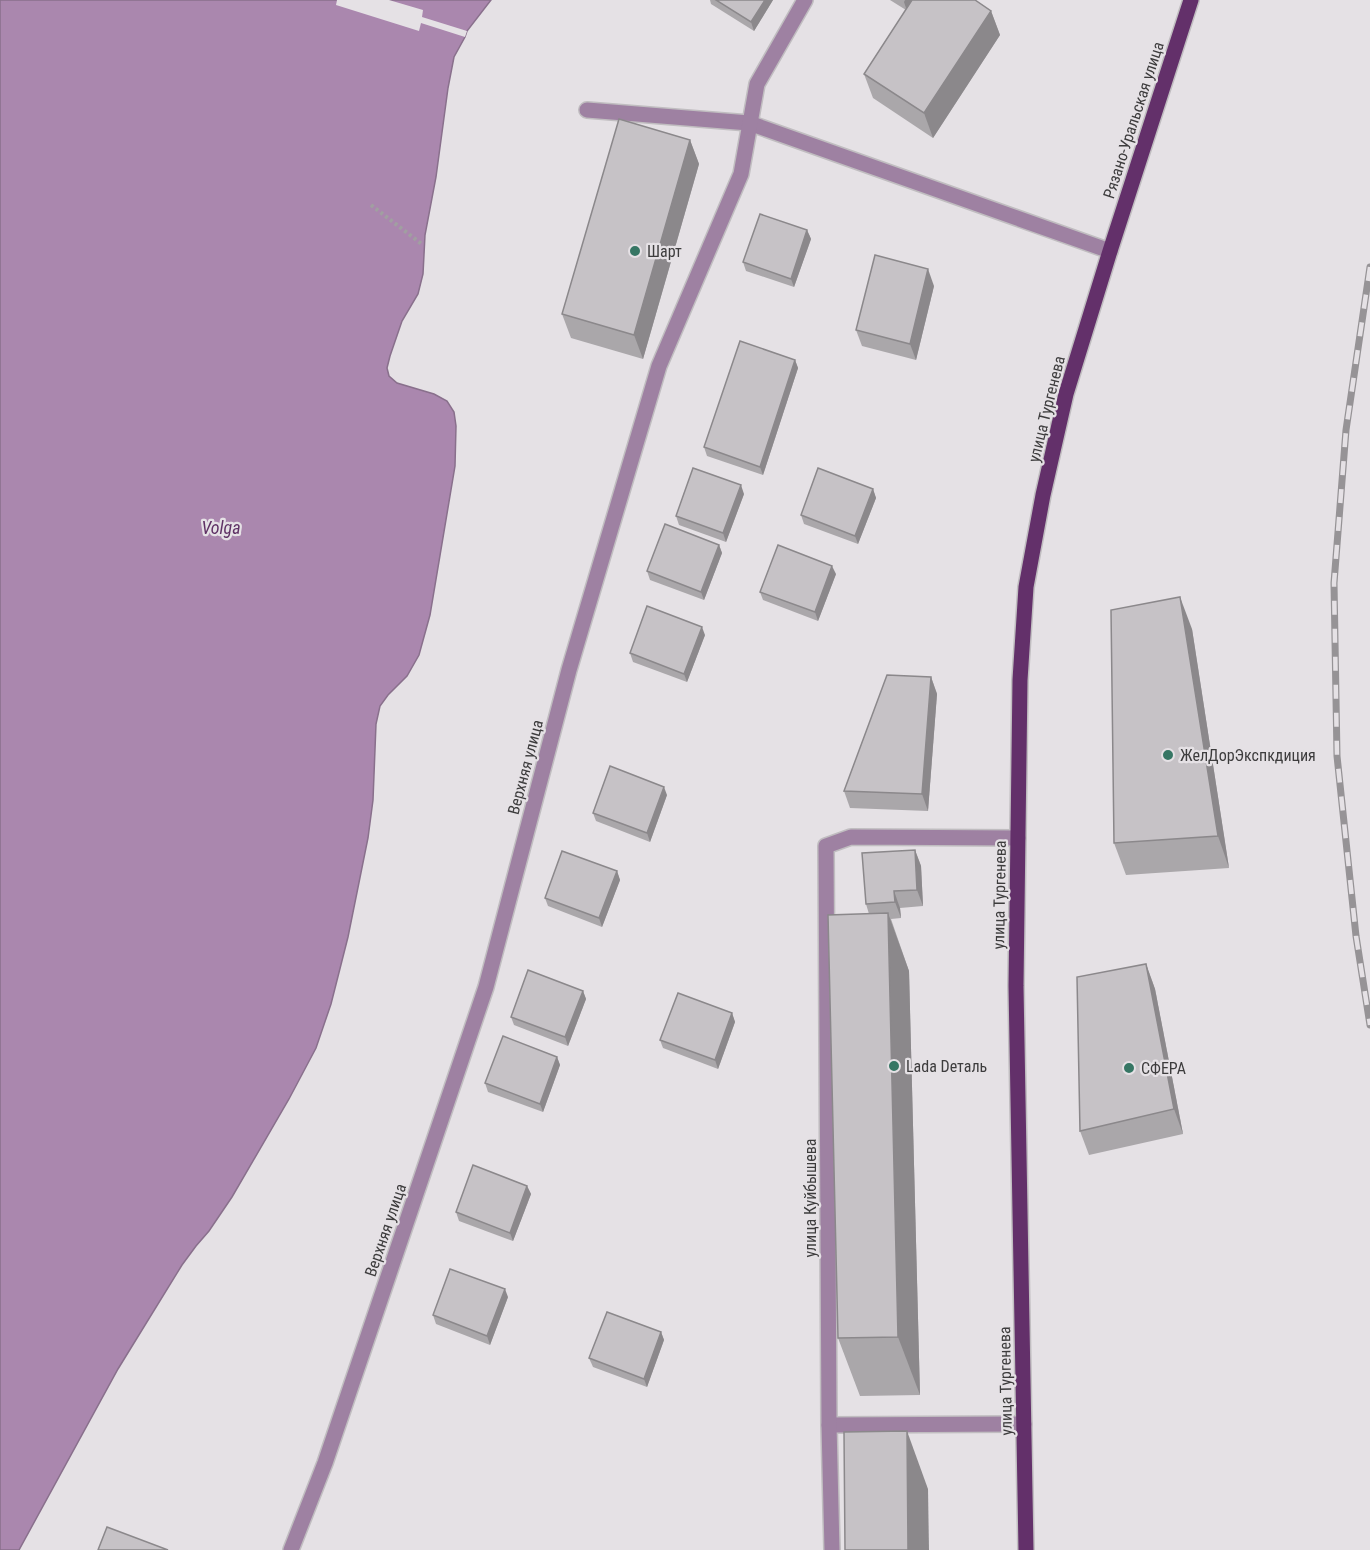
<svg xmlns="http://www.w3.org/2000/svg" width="1370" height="1550" font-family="'Roboto Condensed',sans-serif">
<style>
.water{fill:#aa87ae;stroke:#89708c;stroke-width:1.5}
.pier{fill:#e5e1e5}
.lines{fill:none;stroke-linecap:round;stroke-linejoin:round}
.minor-casing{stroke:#c0bdc0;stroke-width:18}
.major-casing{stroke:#c0bdc0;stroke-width:18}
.path{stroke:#a19fa1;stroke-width:4;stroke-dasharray:3 3;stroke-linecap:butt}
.minor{stroke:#9e81a2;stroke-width:15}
.major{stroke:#63306a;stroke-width:15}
.rail-casing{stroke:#969396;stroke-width:7}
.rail{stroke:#e5e1e5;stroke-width:4.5;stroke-dasharray:14;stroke-linecap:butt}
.wall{fill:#aaa7aa}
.shaded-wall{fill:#8b888b}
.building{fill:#c6c2c6;stroke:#8b888b;stroke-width:1.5}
.poi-dot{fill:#367664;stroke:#e5e1e5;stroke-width:2}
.labels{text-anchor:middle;stroke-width:4.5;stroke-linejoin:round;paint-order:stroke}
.street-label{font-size:16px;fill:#3d3c3d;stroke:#e5e1e5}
.poi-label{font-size:16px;fill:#3d3c3d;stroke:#e5e1e5;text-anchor:start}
.water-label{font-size:18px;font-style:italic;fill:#5f3165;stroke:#e5e1e5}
</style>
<rect width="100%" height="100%" fill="#e5e1e5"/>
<!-- water -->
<path class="water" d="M0 0H491L467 31 465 37 454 57 448 88 436 177 425 235 423 274 418 294 402 321 390 356 387 368 389 376 397 383 434 394 447 401 454 412 456 426 455 466 430 615 419 655 407 676 388 695 380 706 376 724 373 800 368 838 348 937 331 1004 316 1048 289 1099 232 1197 209 1231 196 1246 182 1265 118 1369 19 1550H0Z"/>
<!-- pier -->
<path class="pier" d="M337 0H389L423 10 422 17 467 31 465 37 421 23 419 31 336 5Z"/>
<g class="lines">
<defs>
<g id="minor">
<path d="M587 110 749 123 1110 251"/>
<path d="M829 1425 1024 1424"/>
<path d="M291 1550 325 1463 486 987 569 670 659 366 741 174 757 84 805 0"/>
<path d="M832 1550 829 1425 826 846 851 837 1018 838"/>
</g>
<path id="major" d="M1026 1550 1016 986 1020 680 1026 587 1043 495 1066 394 1110 251 1191 0"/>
</defs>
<!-- minor casing -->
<use href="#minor" class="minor-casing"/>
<!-- major casing -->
<use href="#major" class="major-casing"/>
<!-- path -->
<path class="path" d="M371 205 423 245"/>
<!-- minor -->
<use href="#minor" class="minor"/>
<!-- major -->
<use href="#major" class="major"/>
<defs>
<path id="rail" d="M1370 267 1346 430 1334 583 1337 756 1356 936 1370 1025"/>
</defs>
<!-- rail casing -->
<use href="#rail" class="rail-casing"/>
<!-- rail -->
<use href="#rail" class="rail"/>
</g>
<!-- wall -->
<g class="wall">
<path d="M710 0H773L754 31 711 4Z"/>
<path d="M890 0H975L991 11 1000 35 933 138 873 98 864 74 906 10Z"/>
<path d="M690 140 699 164 643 359 571 338 562 314Z"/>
<path d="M807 230 811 239 794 287 746 271 743 262Z"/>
<path d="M934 286 916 360 862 346 856 330Z"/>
<path d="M795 360 798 368 763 475 707 456 704 447Z"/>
<path d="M873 489 876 498 858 544 804 524 801 515Z"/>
<path d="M744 494 726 542 679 525 676 516Z"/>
<path d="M719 545 722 553 704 600 650 580 647 571Z"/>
<path d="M836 574 818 621 763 600 760 592Z"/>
<path d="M1192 629 1229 868 1126 875 1114 843Z"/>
<path d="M705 635 687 682 633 662 630 653Z"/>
<path d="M931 677 937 694 928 811 850 808 844 791Z"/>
<path d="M667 795 650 842 596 821 593 813Z"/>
<path d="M915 850 921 866 923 906 900 908 901 918 891 919 909 971 920 1395 860 1396 838 1338 869 914 866 904Z"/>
<path d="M617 871 620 880 602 927 548 906 545 898Z"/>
<path d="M1146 964 1155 989 1183 1134 1089 1155 1080 1131Z"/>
<path d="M583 991 586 999 568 1046 514 1025 511 1017Z"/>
<path d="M732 1013 735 1022 718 1069 663 1048 660 1040Z"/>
<path d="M557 1057 560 1065 543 1112 488 1092 485 1083Z"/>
<path d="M527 1186 531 1194 513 1241 459 1221 456 1212Z"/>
<path d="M508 1297 490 1345 436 1324 433 1315Z"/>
<path d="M661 1332 664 1340 647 1387 593 1367 589 1358Z"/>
</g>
<!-- shaded-wall -->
<g class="shaded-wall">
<path d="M765 0H773L754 31 751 22Z"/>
<path d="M905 0H913L907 11 904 2Z"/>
<path d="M991 11 1000 35 933 138 924 113Z"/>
<path d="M690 140 699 164 643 359 634 335Z"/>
<path d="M807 230 811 239 794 287 791 279Z"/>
<path d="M928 269 934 286 916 360 910 344Z"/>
<path d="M795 360 798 368 763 475 760 467Z"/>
<path d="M741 485 744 494 726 542 723 533Z"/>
<path d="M873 489 876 498 858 544 855 536Z"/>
<path d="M719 545 722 553 704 600 701 592Z"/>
<path d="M832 566 836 574 818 621 815 612Z"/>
<path d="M1180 597 1192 629 1229 868 1218 836Z"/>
<path d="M702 627 705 635 687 682 684 674Z"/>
<path d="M931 677 937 694 928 811 922 794Z"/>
<path d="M664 787 667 795 650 842 647 833Z"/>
<path d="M915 850 921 866 923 906 917 890Z"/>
<path d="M617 871 620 880 602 927 599 918Z"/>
<path d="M894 891 900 908 901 918 895 902Z"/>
<path d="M888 913 909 971 920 1395 898 1337Z"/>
<path d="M1146 964 1155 989 1183 1134 1174 1109Z"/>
<path d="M583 991 586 999 568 1046 565 1037Z"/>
<path d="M732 1013 735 1022 718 1069 715 1060Z"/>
<path d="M557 1057 560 1065 543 1112 540 1104Z"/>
<path d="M527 1186 531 1194 513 1241 510 1233Z"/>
<path d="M505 1289 508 1297 490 1345 487 1336Z"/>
<path d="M661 1332 664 1340 647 1387 644 1379Z"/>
<path d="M907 1431 928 1489 929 1550H908Z"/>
</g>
<!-- building -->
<g class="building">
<path d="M716 0H765L751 22Z"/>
<path d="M912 0H975L991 11 924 113 864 74Z"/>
<path d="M619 119 690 140 634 335 562 314Z"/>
<path d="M760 214 807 230 791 279 743 262Z"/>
<path d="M875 255 928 269 910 344 856 330Z"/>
<path d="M740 341 795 360 760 467 704 447Z"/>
<path d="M693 468 741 485 723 533 676 516Z"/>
<path d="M818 468 873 489 855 536 801 515Z"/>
<path d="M665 524 719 545 701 592 647 571Z"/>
<path d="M778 545 832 566 815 612 760 592Z"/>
<path d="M1180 597 1218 836 1114 843 1111 610Z"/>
<path d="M647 606 702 627 684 674 630 653Z"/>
<path d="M887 675 931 677 922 794 844 791Z"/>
<path d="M610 766 664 787 647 833 593 813Z"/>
<path d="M915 850 917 890 894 891 895 902 866 904 862 853Z"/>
<path d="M562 851 617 871 599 918 545 898Z"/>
<path d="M888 913 898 1337 838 1338 828 915Z"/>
<path d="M1146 964 1174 1109 1080 1131 1077 977Z"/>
<path d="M528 970 583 991 565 1037 511 1017Z"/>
<path d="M678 993 732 1013 715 1060 660 1040Z"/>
<path d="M503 1036 557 1057 540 1104 485 1083Z"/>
<path d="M473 1165 527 1186 510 1233 456 1212Z"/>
<path d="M450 1269 505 1289 487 1336 433 1315Z"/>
<path d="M607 1312 661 1332 644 1379 589 1358Z"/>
<path d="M907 1431 908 1550H845L844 1432Z"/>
<path d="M107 1527 168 1550H98Z"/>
</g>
<!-- markers -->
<g class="poi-dot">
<circle cx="635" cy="251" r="6"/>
<circle cx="1168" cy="755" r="6"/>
<circle cx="894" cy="1066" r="6"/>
<circle cx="1129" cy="1068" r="6"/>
</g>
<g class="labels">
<!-- street labels -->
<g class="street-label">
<text transform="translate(1133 120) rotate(-72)" y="6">Рязано-Уральская улица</text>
<text transform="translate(1046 409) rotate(-76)" y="6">улица Тургенева</text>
<text transform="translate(525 767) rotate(-75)" y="6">Верхняя улица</text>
<text transform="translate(999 895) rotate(-89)" y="6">улица Тургенева</text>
<text transform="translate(810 1198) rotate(-90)" y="6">улица Куйбышева</text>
<text transform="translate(385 1230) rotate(-71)" y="6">Верхняя улица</text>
<text transform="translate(1005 1381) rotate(-91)" y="6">улица Тургенева</text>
</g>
<!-- poi labels -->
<g class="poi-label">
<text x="647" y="257">Шарт</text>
<text x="1180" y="761">ЖелДорЭкспкдиция</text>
<text x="906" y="1072">Lada Dеталь</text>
<text x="1141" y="1074">СФЕРА</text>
</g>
<!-- water labels -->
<g class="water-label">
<text x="221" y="534">Volga</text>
</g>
</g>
</svg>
